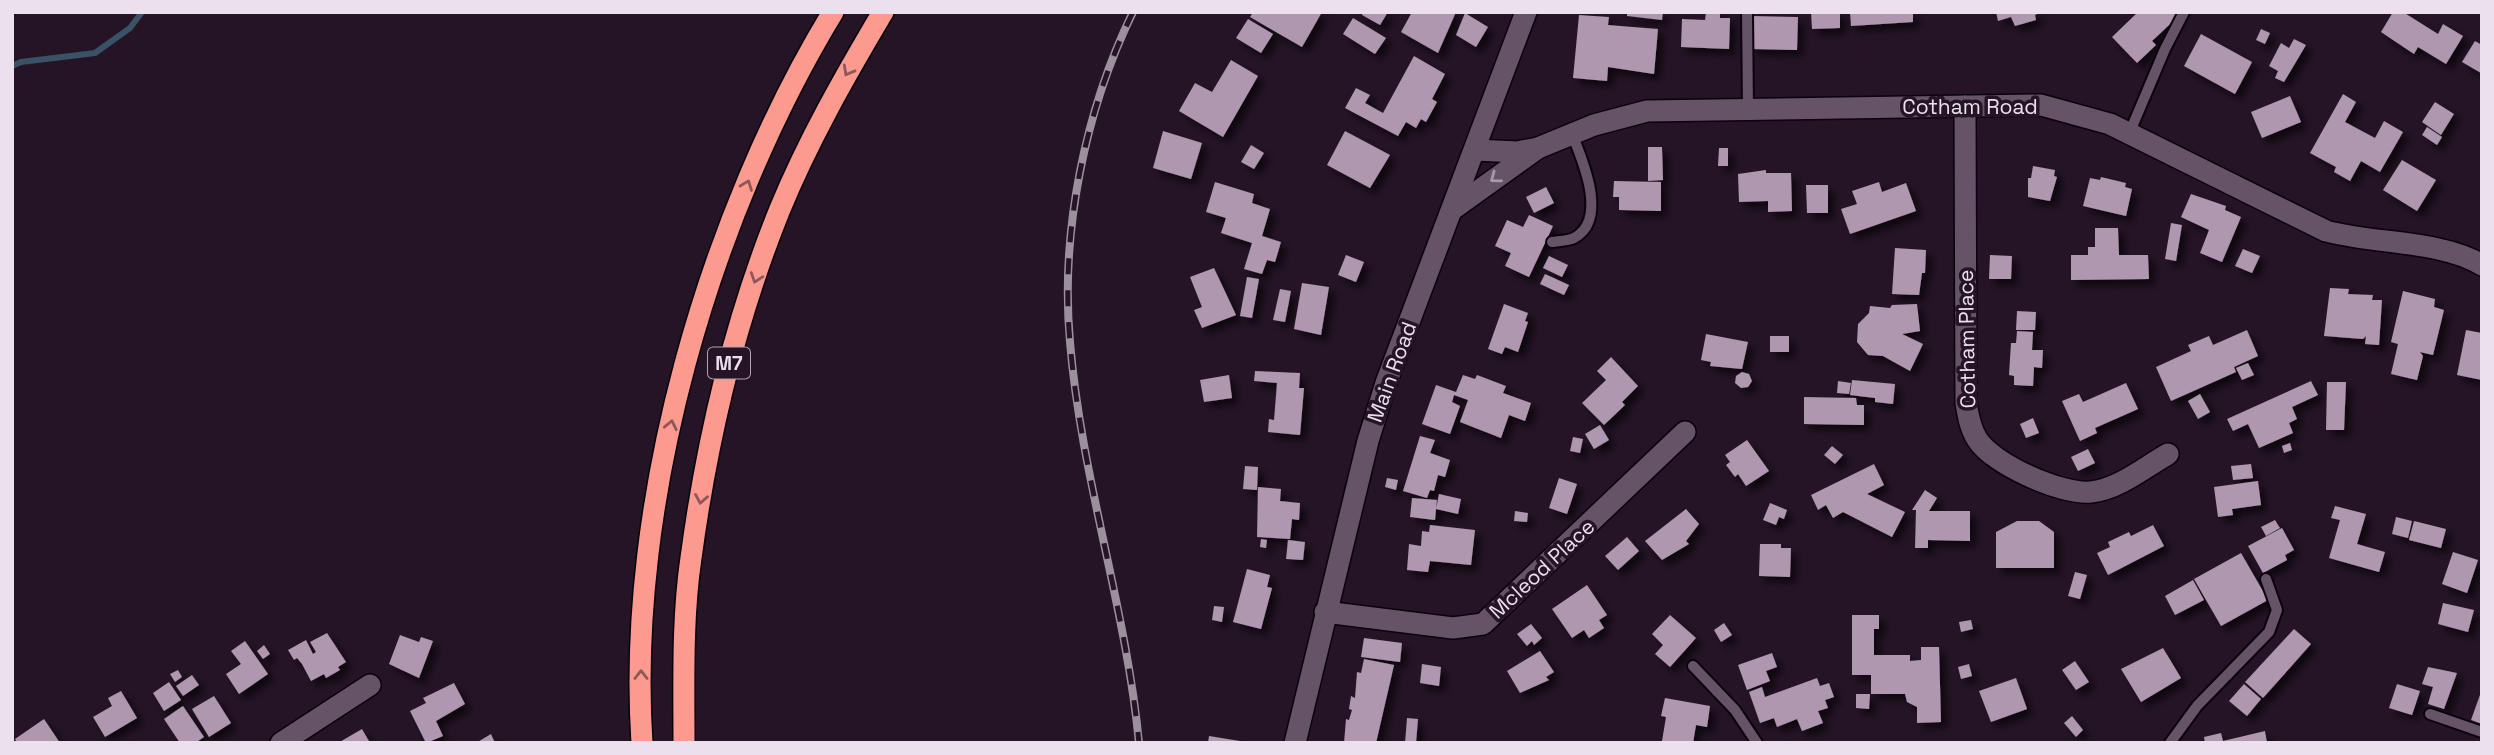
<svg xmlns="http://www.w3.org/2000/svg" width="2494" height="755" font-family="'Space Grotesk',sans-serif">
<style>
.lines{fill:none;stroke-linecap:round;stroke-linejoin:round}
.stream{stroke:#395265;stroke-width:6}
.building{fill:#af97b0;filter:url(#shadow)}
.lane-casing{stroke:#0c020d;stroke-width:14}
.street-casing{stroke:#0c020d;stroke-width:24}
.secondary-casing{stroke:#0c020d;stroke-width:24}
.highway-casing{stroke:#0c020d;stroke-width:24}
.lane{stroke:#665367;stroke-width:10}
.street{stroke:#665367;stroke-width:21}
.secondary{stroke:#665367;stroke-width:21}
.highway{stroke:#fc9a8f;stroke-width:21}
.rail-casing{stroke:#9c909d;stroke-width:8}
.rail{stroke:#241425;stroke-width:5;stroke-dasharray:16;stroke-linecap:butt}
.oneway{stroke:#90575a}
.oneway2{stroke:#a89aaa}
.labels{text-anchor:middle;stroke-width:7;stroke-linejoin:round;paint-order:stroke}
.shield{fill:#241425;stroke:#afa3b0;stroke-width:2}
.shield-label{font-size:19px;font-weight:bold;fill:#ebe0ec}
.street-label{font-size:21px;fill:#ebe0ec;stroke:#241425}
</style>
<defs>
<filter id="shadow"><feDropShadow dx="6" dy="6" stdDeviation="3.5" flood-color="#0009"/></filter>
</defs>
<rect width="100%" height="100%" fill="#241425"/>
<g class="lines">
<!-- stream -->
<path class="stream" d="M12 66 21 62 95 53 130 28 142 12"/>
</g>
<!-- building -->
<g class="building">
<path d="M1253 12H1322L1302 47 1250 17Z"/>
<path d="M1363 12H1388L1380 25 1362 15Z"/>
<path d="M1412 12H1456L1438 53 1401 32Z"/>
<path d="M1627 12H1663L1662 20 1627 16Z"/>
<path d="M1706 12H1720V18H1730L1729 49 1681 47 1682 19 1705 20Z"/>
<path d="M1811 12H1840V28L1812 29Z"/>
<path d="M1850 12H1913V22L1851 26Z"/>
<path d="M1996 12H2040V13L2035 15 2036 20 2015 26 2011 17 1998 21Z"/>
<path d="M2138 12H2183L2152 41 2156 45 2137 63 2112 37Z"/>
<path d="M2393 12H2403L2438 34 2443 24 2463 36 2446 64 2418 47 2414 54 2381 32Z"/>
<path d="M1465 13 1488 27 1476 47 1456 35Z"/>
<path d="M1579 15 1609 17 1608 25 1658 29 1654 74 1608 67 1607 81 1573 78Z"/>
<path d="M1752 16 1798 17 1797 50 1751 49Z"/>
<path d="M1353 18 1386 38 1375 54 1343 34Z"/>
<path d="M1248 19 1273 34 1261 53 1236 38Z"/>
<path d="M2261 29 2270 33 2265 44 2256 40Z"/>
<path d="M2201 34 2252 62 2235 94 2184 66Z"/>
<path d="M2294 39 2306 45 2284 82 2275 78 2278 71 2269 66 2281 43 2289 48Z"/>
<path d="M2475 41 2482 45 2481 73 2462 62Z"/>
<path d="M1414 56 1445 74 1432 99 1437 102 1426 122 1421 119 1416 128 1406 122 1398 136 1345 108 1356 88 1370 95 1365 103 1383 113Z"/>
<path d="M1231 60 1258 76 1223 137 1179 111 1195 83 1212 92Z"/>
<path d="M2343 94 2356 102 2345 122 2375 138 2384 121 2403 132 2380 172 2361 161 2350 181 2334 172 2336 167 2310 153Z"/>
<path d="M2290 96 2301 122 2262 138 2251 112Z"/>
<path d="M2435 102 2454 114 2441 135 2422 122Z"/>
<path d="M2427 127 2442 137 2437 145 2422 135Z"/>
<path d="M1163 131 1202 143 1191 179 1153 168Z"/>
<path d="M1345 131 1390 155 1370 188 1327 165Z"/>
<path d="M1251 145 1264 153 1254 169 1241 162Z"/>
<path d="M1648 147H1662L1663 180 1648 181Z"/>
<path d="M1719 148H1728V166H1718Z"/>
<path d="M2402 160 2436 180 2417 211 2383 190Z"/>
<path d="M2033 166 2055 170 2054 176 2057 177 2050 201 2028 197V178H2031Z"/>
<path d="M1766 170V173H1791L1792 211 1768 212V201L1739 202 1738 174Z"/>
<path d="M2101 177 2126 183 2125 187 2132 189 2126 216 2083 206 2090 178 2100 180Z"/>
<path d="M1614 181 1661 182V211L1619 210V197H1613Z"/>
<path d="M1215 182 1254 194 1252 203 1270 209 1262 236 1281 242 1275 262 1267 260 1262 274 1244 269 1252 243 1221 233 1226 218 1206 212Z"/>
<path d="M1879 182 1882 192 1906 183 1916 211 1850 234 1841 209 1857 204 1852 191Z"/>
<path d="M1806 185H1828V213H1807Z"/>
<path d="M1546 187 1554 203 1534 213 1526 197Z"/>
<path d="M2191 194 2226 206 2225 210 2241 217 2222 262 2200 253 2209 230 2181 217Z"/>
<path d="M1529 215 1553 226 1529 277 1505 266 1511 253 1495 246 1507 220 1523 227Z"/>
<path d="M2171 223 2182 225 2176 261 2165 259Z"/>
<path d="M2095 228H2118L2119 255H2148L2149 279 2071 280V255H2088V247H2095Z"/>
<path d="M1895 248 1926 250 1925 273H1922L1919 295 1892 294Z"/>
<path d="M2243 249 2260 256 2252 273 2235 266Z"/>
<path d="M1346 255 1364 262 1356 282 1338 275Z"/>
<path d="M1990 255 2012 256 2011 279H1989Z"/>
<path d="M1549 256 1568 265 1562 277 1543 268Z"/>
<path d="M1214 268 1236 315 1202 328 1194 310 1202 307 1190 277Z"/>
<path d="M1545 274 1569 285 1564 295 1540 284Z"/>
<path d="M1247 277 1259 279 1252 318 1240 316Z"/>
<path d="M1302 283 1329 287 1321 335 1294 329Z"/>
<path d="M2330 288 2349 289 2348 294 2373 295 2372 300H2382L2379 345 2365 344 2366 336 2363 339 2324 336Z"/>
<path d="M1280 289 1291 291 1285 322 1273 320Z"/>
<path d="M2403 291 2435 299 2434 307 2444 310 2433 355 2420 352 2423 356 2417 380 2391 374 2398 344 2391 342Z"/>
<path d="M1504 304 1528 313 1525 321 1528 322 1518 352 1505 347 1502 354 1488 349Z"/>
<path d="M1917 304 1920 331 1902 334 1923 344 1910 371 1883 356 1868 355 1857 342 1858 324 1869 313 1870 306 1890 308 1892 305Z"/>
<path d="M2017 311 2036 312 2035 330H2016Z"/>
<path d="M2247 330 2258 356 2234 367 2236 372 2171 401 2156 367 2191 351 2188 345 2209 336 2213 345Z"/>
<path d="M2466 330 2482 333V380L2457 375Z"/>
<path d="M2017 331 2033 332 2032 350H2043L2042 368 2034 367 2033 386 2014 385V376L2009 375 2011 343H2016Z"/>
<path d="M1706 334 1748 342 1742 369 1710 366 1711 362 1701 360Z"/>
<rect x="1770" y="336" width="19" height="16"/>
<path d="M1611 357 1638 386 1622 402 1625 405 1604 425 1582 403 1606 380 1597 371Z"/>
<path d="M2248 363 2254 375 2242 380 2236 368Z"/>
<path d="M1255 371 1300 373 1299 388H1304L1300 435 1268 432 1269 419 1274 420 1277 383 1254 381Z"/>
<path d="M1742 372 1749 374 1752 381 1748 387 1741 388 1735 383 1736 376Z"/>
<path d="M1229 375 1232 398 1204 402 1200 380Z"/>
<path d="M1463 375 1475 379 1477 375 1506 386 1503 393 1531 403 1525 421 1509 415 1501 438 1460 422 1468 400 1454 395 1452 402 1460 406 1450 434 1422 424 1436 385 1456 392Z"/>
<path d="M1852 380 1895 384 1893 404 1875 402V398L1850 395Z"/>
<path d="M1838 381 1851 383 1849 394 1837 393Z"/>
<path d="M2311 381 2318 395 2292 407 2297 419 2289 423 2293 433 2259 448 2248 424 2233 431 2227 419Z"/>
<path d="M2327 382H2346L2344 430H2326Z"/>
<path d="M2126 383 2138 409 2095 428 2097 433 2080 441 2062 401 2079 394 2083 402Z"/>
<path d="M2200 394 2210 412 2198 419 2188 401Z"/>
<path d="M1804 397 1856 398 1857 405H1864V425L1804 424Z"/>
<path d="M2033 418 2039 433 2026 438 2020 424Z"/>
<path d="M1600 425 1609 440 1594 449 1585 434Z"/>
<path d="M1420 436 1435 440 1430 453 1450 460 1445 477 1438 475 1434 491 1430 490 1427 498 1403 491Z"/>
<path d="M1573 437 1583 439 1580 453 1570 451Z"/>
<path d="M1747 440 1769 471 1746 486 1738 474 1735 477 1726 465 1730 462 1725 455Z"/>
<path d="M2290 443 2292 450 2284 453 2282 446Z"/>
<path d="M1832 446 1843 455 1835 464 1824 455Z"/>
<path d="M2088 449 2095 463 2078 471 2071 457Z"/>
<path d="M1874 464 1884 485 1867 494 1905 512 1892 537 1843 512 1833 518 1826 505 1818 510 1811 495Z"/>
<path d="M2251 464 2253 478 2233 480 2231 466Z"/>
<path d="M1245 466 1258 467 1257 490 1243 489Z"/>
<path d="M1387 478 1398 480 1396 490 1385 487Z"/>
<path d="M1559 478 1577 484 1567 514 1549 508Z"/>
<path d="M2258 481 2261 505 2232 509 2233 515 2218 517 2214 487Z"/>
<path d="M1258 487 1281 489 1280 501 1300 503 1299 520 1292 519 1290 539 1257 537Z"/>
<path d="M1925 490 1937 498 1929 511H1970V541L1928 540V548H1915L1916 510H1912Z"/>
<path d="M1439 494 1461 499 1458 514 1436 509 1435 520 1410 517 1412 498 1437 500 1436 509Z"/>
<path d="M1770 503 1787 510 1784 519 1779 517 1776 525 1763 520Z"/>
<path d="M2335 506 2366 514 2357 544 2385 552 2379 572 2329 558 2340 520 2331 518Z"/>
<path d="M1686 509 1699 524 1686 541 1689 544 1662 560 1645 541Z"/>
<path d="M1515 511 1528 513 1527 522 1514 521Z"/>
<path d="M2396 517 2412 521 2408 538 2392 534Z"/>
<path d="M2275 520 2280 528 2266 536 2261 527Z"/>
<path d="M2017 521H2039L2054 532V568H1996V532Z"/>
<path d="M2414 521 2446 529 2441 548 2409 540Z"/>
<path d="M1430 525 1475 530 1471 565 1430 561 1428 572 1407 570 1409 544 1421 546 1422 531 1429 532Z"/>
<path d="M2153 525 2164 546 2108 575 2097 553 2110 547 2108 542 2129 532 2131 536Z"/>
<path d="M2282 528 2294 550 2285 555 2287 560 2263 573 2248 546Z"/>
<path d="M1627 537 1639 551 1618 570 1605 556Z"/>
<path d="M1261 539 1267 540 1266 548 1260 547Z"/>
<path d="M1288 540 1305 542 1303 560 1286 559Z"/>
<path d="M1760 544H1781V548H1791L1790 577 1759 576Z"/>
<path d="M2453 552 2478 560 2467 593 2442 584Z"/>
<path d="M2241 553 2268 600 2221 626 2194 579Z"/>
<path d="M1247 569 1270 575 1267 587 1272 588 1261 629 1233 622Z"/>
<path d="M2075 572 2087 575 2080 599 2068 596Z"/>
<path d="M2193 580 2204 600 2175 615 2165 596Z"/>
<path d="M1587 585 1607 615 1599 620 1604 628 1589 638 1584 630 1572 638 1552 609Z"/>
<path d="M2443 603 2474 610 2468 632 2438 624Z"/>
<path d="M1214 606 1224 607 1222 622 1212 620Z"/>
<path d="M1670 615 1696 638 1670 667 1655 654 1663 645 1652 634Z"/>
<path d="M1852 615H1879V629H1874V655H1910V661L1921 660V647H1939L1941 722 1917 723V707L1907 702 1905 694H1871V675H1852Z"/>
<path d="M1971 620 1973 629 1961 632 1959 622Z"/>
<path d="M1724 623 1732 635 1721 642 1714 630Z"/>
<path d="M1531 624 1542 638 1534 645 1532 641 1527 646 1517 634Z"/>
<path d="M2294 629 2311 644 2263 698 2245 682Z"/>
<path d="M327 633 346 662 338 667 340 670 326 678 324 674 311 681 302 664 297 658 294 660 288 650 306 640 313 654 316 652 310 642Z"/>
<path d="M400 635 419 642 421 637 433 641 419 678 389 664Z"/>
<path d="M1364 638 1402 643 1400 662 1361 657Z"/>
<path d="M245 641 268 674 239 694 226 674 241 664 231 651Z"/>
<path d="M264 645 270 654 263 659 257 651Z"/>
<path d="M2163 648 2181 678 2141 702 2121 669Z"/>
<path d="M1540 651 1554 672 1546 677 1549 680 1520 693 1507 671Z"/>
<path d="M1772 653 1777 667 1766 671 1770 681 1747 690 1738 665Z"/>
<path d="M1364 659 1394 665 1376 743H1344L1346 719 1349 720 1352 710 1349 709 1351 696 1355 698 1357 672 1361 673Z"/>
<path d="M2075 661 2089 682 2076 690 2062 670Z"/>
<path d="M1422 664 1441 667 1439 686 1420 683Z"/>
<path d="M1969 664 1972 676 1961 679 1958 667Z"/>
<path d="M2428 667 2457 673 2444 709 2428 704 2433 687 2422 684Z"/>
<path d="M178 670 182 677 175 682 170 674Z"/>
<path d="M192 675 199 685 183 696 176 686Z"/>
<path d="M1817 678 1820 686 1829 683 1834 697 1825 700 1828 708 1818 711 1823 723 1802 731 1797 719 1777 727 1774 718 1760 723 1749 692 1762 687 1765 697Z"/>
<path d="M2016 678 2027 709 1991 722 1979 691Z"/>
<path d="M169 682 181 700 164 711 153 693Z"/>
<path d="M454 683 465 704 436 721 443 736 426 743 410 711 426 703 423 698Z"/>
<path d="M2244 684 2261 699 2247 716 2229 701Z"/>
<path d="M2397 684 2420 691 2412 715 2389 708Z"/>
<path d="M121 691 137 718 105 737 93 717 112 706 108 698Z"/>
<path d="M2481 692H2482V724L2471 720Z"/>
<path d="M1856 694H1870L1869 709 1856 708Z"/>
<path d="M214 696 231 723 209 737 192 709Z"/>
<path d="M1665 698 1710 706 1707 727 1696 725 1693 743 1662 741 1666 717 1661 716Z"/>
<path d="M183 706 204 737 195 743H180L164 719Z"/>
<path d="M2072 716 2083 730 2076 737 2064 723Z"/>
<path d="M1407 718 1418 719 1416 743H1405Z"/>
<path d="M44 719 60 743H17L15 739Z"/>
<path d="M362 729 370 743H338Z"/>
<path d="M2265 731 2267 743H2205L2204 737 2221 733 2223 741Z"/>
<path d="M491 734 495 743H476Z"/>
<path d="M1209 736 1240 741 1239 743H1208Z"/>
</g>
<g class="lines">
<defs>
<g id="lane">
<path d="M1747 12 1748 110"/>
<path d="M2129 134 2165 49 2184 12"/>
<path d="M1552 242C1558 241 1568 241 1574 238 1609 220 1582 159 1572 134"/>
<path d="M1693 666 1735 710 1757 743"/>
<path d="M2430 714 2482 732"/>
<path d="M2170 743 2197 706 2269 632 2277 610 2266 579"/>
</g>
<g id="street">
<path d="M1965 106 1966 403C1968 415 1970 428 1977 439 1992 464 2062 495 2091 492 2119 489 2145 467 2168 454"/>
<path d="M1475 150 1517 152 1538 148 1594 125 1647 111 2041 105 2110 124 2326 231C2373 244 2441 240 2482 265"/>
<path d="M1325 612 1453 628 1483 624 1685 432"/>
<path d="M281 743 370 685"/>
</g>
<g id="secondary">
<path d="M1453 209 1538 148"/>
<path d="M1295 743 1368 441 1386 383 1526 12"/>
</g>
<g id="highway">
<path d="M642 743C626 503 709 216 833 12"/>
<path d="M684 743C684 682 682 618 691 558 707 439 735 320 780 209 808 141 845 76 883 12"/>
</g>
</defs>
<!-- lane casing -->
<use href="#lane" class="lane-casing"/>
<!-- street casing -->
<use href="#street" class="street-casing"/>
<!-- secondary casing -->
<use href="#secondary" class="secondary-casing"/>
<!-- highway casing -->
<use href="#highway" class="highway-casing"/>
<!-- lane -->
<use href="#lane" class="lane"/>
<!-- street -->
<use href="#street" class="street"/>
<!-- secondary -->
<use href="#secondary" class="secondary"/>
<!-- highway -->
<use href="#highway" class="highway"/>
<defs>
<path id="rail" d="M1133 12C1085 110 1060 233 1070 342 1081 477 1126 607 1139 743"/>
</defs>
<!-- rail casing -->
<use href="#rail" class="rail-casing"/>
<!-- rail -->
<use href="#rail" class="rail"/>
</g>
<!-- one-way arrows -->
<defs><path id="oneway-chevron" d="M-2-3.5L2.5 0L-2 3.5" fill="none" stroke-width="1.6" stroke-linecap="round" stroke-linejoin="round" transform="scale(1.75)"/></defs>
<g class="oneway">
<use href="#oneway-chevron" transform="translate(848 71) rotate(119)"/>
<use href="#oneway-chevron" transform="translate(747 185) rotate(-69)"/>
<use href="#oneway-chevron" transform="translate(756 278) rotate(109)"/>
<use href="#oneway-chevron" transform="translate(671 425) rotate(-78)"/>
<use href="#oneway-chevron" transform="translate(701 499) rotate(100)"/>
<use href="#oneway-chevron" transform="translate(641 675) rotate(-90)"/>
</g>
<use class="oneway2" href="#oneway-chevron" transform="translate(1495 178) rotate(143)"/>
<g class="labels">
<!-- shield labels -->
<rect class="shield" x="708" y="347.5" width="42" height="31" rx="5"/>
<g class="shield-label">
<text x="729" y="370">M7</text>
</g>
<!-- street labels -->
<g class="street-label">
<text x="1970" y="114">Cotham Road</text>
<text transform="translate(1967 339) rotate(-91)" y="7">Cotham Place</text>
<text transform="translate(1392 372) rotate(-70)" y="7">Main Road</text>
<text transform="translate(1542 569) rotate(-43)" y="7">Mcleod Place</text>
</g>
</g>
<!-- border -->
<rect width="2494" height="755" fill="none" stroke="#ebe0ec" stroke-width="28"/>
</svg>
